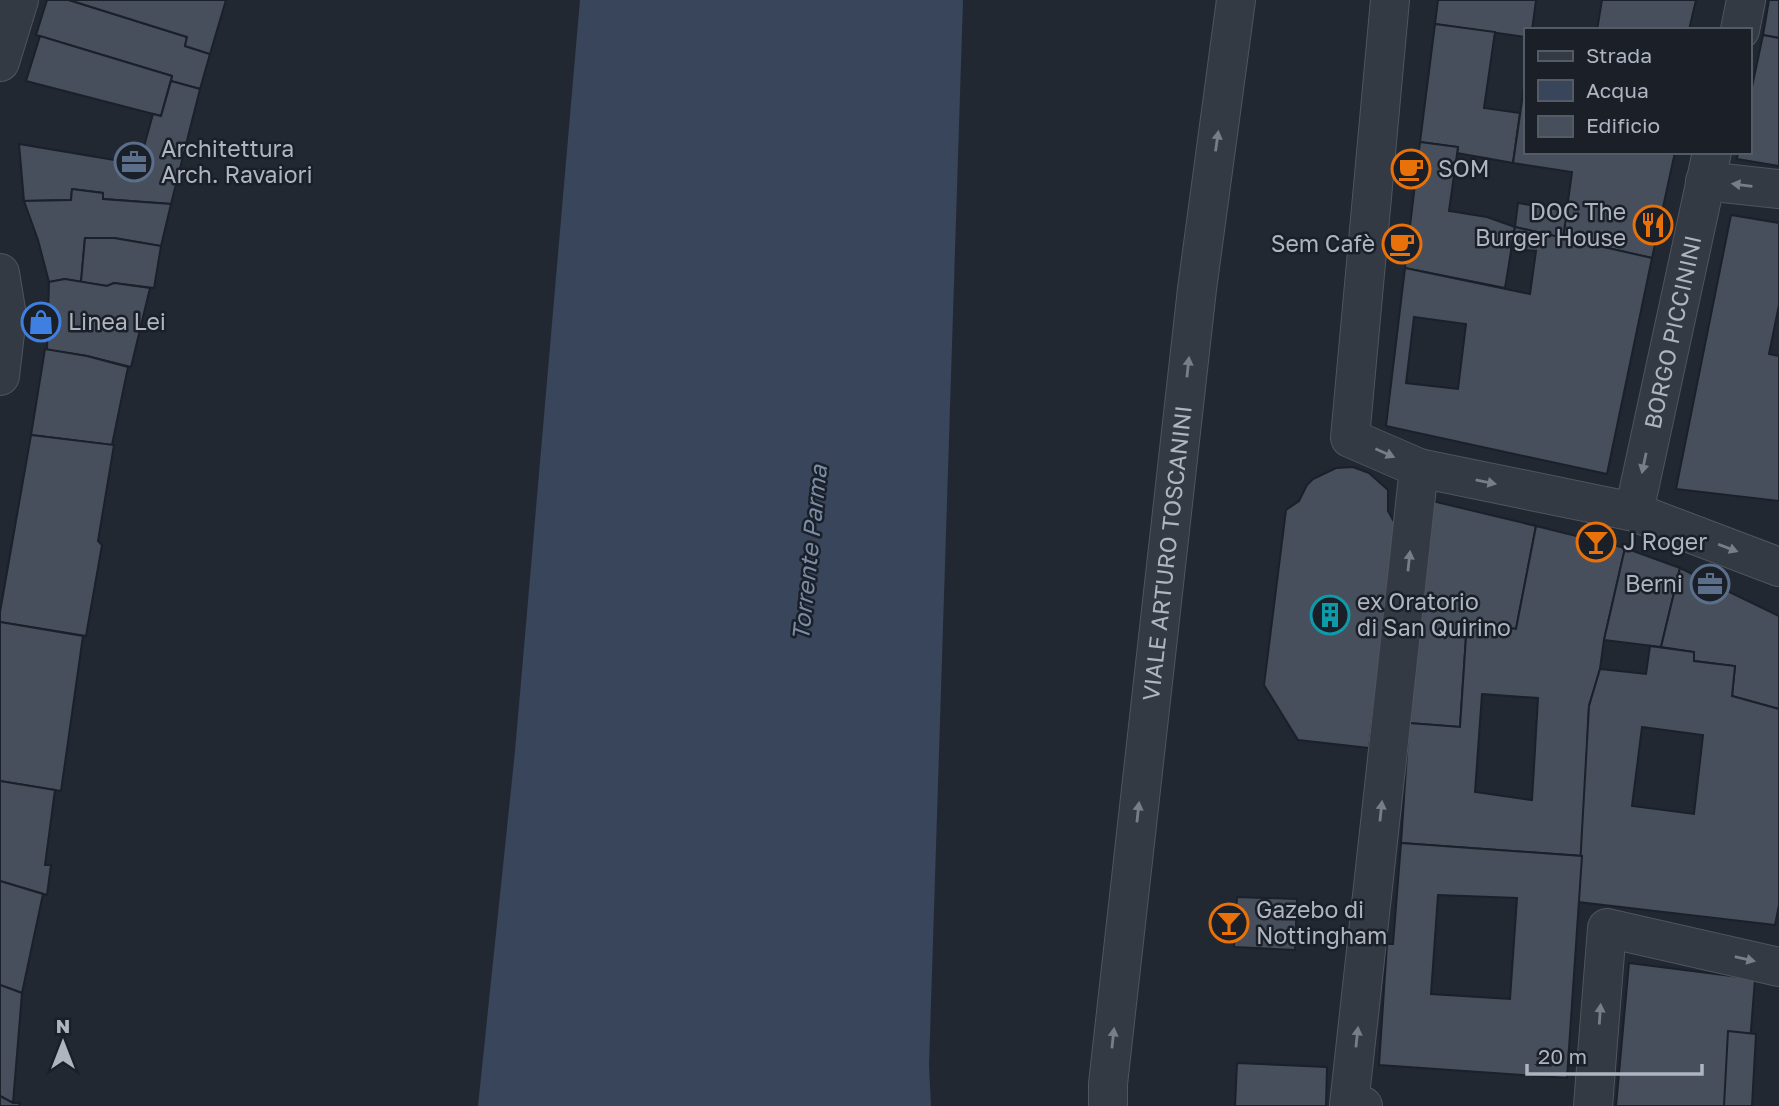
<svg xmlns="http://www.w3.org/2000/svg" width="1779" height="1106" font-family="'Golos Text',sans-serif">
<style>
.water{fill:#38455a}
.building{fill:#474f5c;stroke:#1b212a;stroke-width:2;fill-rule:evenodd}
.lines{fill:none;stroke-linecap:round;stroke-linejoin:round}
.minor-casing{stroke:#4e555e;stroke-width:40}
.minor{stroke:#343a43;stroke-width:38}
.oneway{fill:#777e88}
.labels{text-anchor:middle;stroke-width:5;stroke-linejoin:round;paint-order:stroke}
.poi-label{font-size:23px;fill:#aeb5c0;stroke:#1a1f28;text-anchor:start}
.street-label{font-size:23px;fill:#aeb5c0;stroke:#1a1f28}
.water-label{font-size:24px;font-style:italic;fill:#798ca6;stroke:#1a1f28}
</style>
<rect width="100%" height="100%" fill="#212832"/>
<!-- water -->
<path class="water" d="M580 0H963L929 1066 931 1106H478L515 751Z"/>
<!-- building -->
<g class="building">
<path d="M47 0H69L187 37 185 46 210 54 200 89 171 81 172 76 36 35Z"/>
<path d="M69 0H226L210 54 185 46 187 37Z"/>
<path d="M1438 0H1536L1532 30H1525V37L1435 24Z"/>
<path d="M1602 0H1696L1689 30H1597Z"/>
<path d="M1769 0H1779V38L1763 35Z"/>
<path d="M1435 24 1495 32 1484 108 1520 113 1513 163 1457 153 1458 147 1420 142Z"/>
<path d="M1763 35 1779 38V166L1737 159 1738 152H1749V101Z"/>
<path d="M40 36 172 76 161 116 26 81Z"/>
<path d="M1525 80V152H1675L1652 258 1563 238 1572 172 1513 163Z"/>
<path d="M171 81 200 89 171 204 103 199V193L72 189 71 200 24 201 19 144 139 164 153 114 161 116Z"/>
<path d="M1420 142 1458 147 1449 211 1487 217 1515 227 1505 288 1405 268Z"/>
<path d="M72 189 103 193V199L171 204 161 246 114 238H85L81 282 65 279 49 282 38 240 24 201 71 200Z"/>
<path d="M1518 203 1567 211 1563 238 1515 227Z"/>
<path d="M1731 215 1779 223V305L1769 354 1779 356V501L1676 489Z"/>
<path d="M1515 227 1652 258 1607 474 1386 426 1405 268 1530 294 1536 251 1511 249ZM1414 317 1466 324 1458 389 1406 383Z"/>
<path d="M85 238H114L161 246 154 288 114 283 107 286 81 282Z"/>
<path d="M65 279 107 286 114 283 150 288 131 367 87 356 47 350 49 282Z"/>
<path d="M45 349 87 356 128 367 112 445 31 435Z"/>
<path d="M31 435 114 445 98 541 102 545 86 636 0 622V612Z"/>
<path d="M1353 467 1369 473 1388 490V511L1397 527 1369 748 1298 740 1264 685 1286 510 1299 501 1307 485 1313 479 1336 468Z"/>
<path d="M1424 499 1536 526 1516 629 1467 622 1460 727 1409 723Z"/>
<path d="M1536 526 1625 548 1604 640 1600 669 1589 706 1582 856 1401 843 1409 723 1460 727 1467 622 1516 629ZM1482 694 1538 698 1532 800 1475 792Z"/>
<path d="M1625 548 1680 568 1661 647 1604 640Z"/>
<path d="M1680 568 1779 616V709L1732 696 1735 666 1694 661V652L1661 647Z"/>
<path d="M0 622 83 636 61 791 0 781Z"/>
<path d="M1650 646 1694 652V661L1735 666 1732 696 1779 709V905L1775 925 1578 902 1589 706 1600 669 1646 674ZM1642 727 1703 735 1694 814 1632 806Z"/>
<path d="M0 781 55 790 45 865H51L47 895 0 881Z"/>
<path d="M1401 843 1582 856 1567 1078 1379 1065 1387 944H1393ZM1438 895 1517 898 1510 999 1431 994Z"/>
<path d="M0 881 43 894 22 993 0 985Z"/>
<path d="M1237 897 1297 899 1295 950 1234 947Z"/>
<path d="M1629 963 1755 979 1745 1106H1616Z"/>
<path d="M0 985 22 993 13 1103 0 1096Z"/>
<path d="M1728 1031 1756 1034 1752 1106H1724Z"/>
<path d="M1237 1063 1327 1067 1326 1106H1235Z"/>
<path d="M0 1096 13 1103H20L19 1106H0Z"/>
</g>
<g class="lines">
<defs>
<g id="minor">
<path d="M1390 0 1350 438 1419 468 1634 512 1779 567"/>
<path d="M1740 30 1746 0"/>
<path d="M0 62 19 0"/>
<path d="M1705 181 1779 189"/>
<path d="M0 273 7 316 0 376"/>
<path id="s1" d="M1634 512 1712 152"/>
<path id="s2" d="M1108 1106V1084L1197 289 1236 0"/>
<path d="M1363 1106 1349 1105 1419 468"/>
<path d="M1593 1106 1607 928 1779 967"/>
</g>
</defs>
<!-- minor casing -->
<use href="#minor" class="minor-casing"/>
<!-- minor -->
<use href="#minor" class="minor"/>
</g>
<!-- one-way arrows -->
<defs><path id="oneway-solid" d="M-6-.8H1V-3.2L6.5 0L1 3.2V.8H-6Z" transform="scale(1.75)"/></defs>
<g class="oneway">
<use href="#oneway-solid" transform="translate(1217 141) rotate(-82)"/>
<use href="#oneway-solid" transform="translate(1742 185) rotate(-173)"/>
<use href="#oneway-solid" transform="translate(1188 367) rotate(-84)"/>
<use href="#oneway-solid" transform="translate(1385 453) rotate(24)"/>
<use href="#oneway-solid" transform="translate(1644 463) rotate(102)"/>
<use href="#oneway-solid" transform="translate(1486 482) rotate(12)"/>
<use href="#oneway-solid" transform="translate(1728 548) rotate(21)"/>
<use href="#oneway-solid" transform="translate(1409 561) rotate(-84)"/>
<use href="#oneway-solid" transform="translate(1381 811) rotate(-84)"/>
<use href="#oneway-solid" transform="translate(1138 812) rotate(-84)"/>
<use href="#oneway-solid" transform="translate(1745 959) rotate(13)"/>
<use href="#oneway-solid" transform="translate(1600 1014) rotate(-86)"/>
<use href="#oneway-solid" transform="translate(1357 1037) rotate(-84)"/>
<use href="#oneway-solid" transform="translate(1113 1038) rotate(-84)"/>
</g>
<!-- icons -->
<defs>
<symbol id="office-ring" viewBox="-11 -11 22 22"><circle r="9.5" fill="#1a1f28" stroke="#5c6f8a" stroke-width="1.5"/><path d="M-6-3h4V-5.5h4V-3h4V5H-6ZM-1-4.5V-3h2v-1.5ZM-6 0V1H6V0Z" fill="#5c6f8a"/></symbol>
<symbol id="cafe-ring" viewBox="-11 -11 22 22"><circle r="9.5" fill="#1a1f28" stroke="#e8710a" stroke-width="1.5"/><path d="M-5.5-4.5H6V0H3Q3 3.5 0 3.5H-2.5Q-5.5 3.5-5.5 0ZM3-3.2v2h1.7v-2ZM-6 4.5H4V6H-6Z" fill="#e8710a"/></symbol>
<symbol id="restaurant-ring" viewBox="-11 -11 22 22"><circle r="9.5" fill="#1a1f28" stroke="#e8710a" stroke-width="1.5"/><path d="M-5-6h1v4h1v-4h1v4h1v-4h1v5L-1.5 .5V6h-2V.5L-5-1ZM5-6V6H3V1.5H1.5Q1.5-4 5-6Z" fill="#e8710a"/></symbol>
<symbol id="shop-ring" viewBox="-11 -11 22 22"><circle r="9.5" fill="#1a1f28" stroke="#3f7fe0" stroke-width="1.5"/><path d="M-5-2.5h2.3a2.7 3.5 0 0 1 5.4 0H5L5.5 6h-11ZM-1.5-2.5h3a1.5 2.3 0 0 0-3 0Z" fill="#3f7fe0"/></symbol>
<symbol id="bar-ring" viewBox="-11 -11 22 22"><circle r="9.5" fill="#1a1f28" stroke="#e8710a" stroke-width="1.5"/><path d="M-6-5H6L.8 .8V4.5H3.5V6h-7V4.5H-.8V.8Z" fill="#e8710a"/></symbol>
<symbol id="building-ring" viewBox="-11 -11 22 22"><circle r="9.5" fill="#1a1f28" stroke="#0f9aa8" stroke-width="1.5"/><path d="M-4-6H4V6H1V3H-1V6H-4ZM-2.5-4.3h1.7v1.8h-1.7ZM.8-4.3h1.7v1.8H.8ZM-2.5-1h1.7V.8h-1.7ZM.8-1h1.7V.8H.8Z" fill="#0f9aa8"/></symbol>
</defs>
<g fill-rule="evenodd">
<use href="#office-ring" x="112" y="140" width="44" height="44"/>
<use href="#cafe-ring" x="1389" y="147" width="44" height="44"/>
<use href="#restaurant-ring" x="1631" y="203" width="44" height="44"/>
<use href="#cafe-ring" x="1380" y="222" width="44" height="44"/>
<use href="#shop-ring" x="19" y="300" width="44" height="44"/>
<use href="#bar-ring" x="1574" y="520" width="44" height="44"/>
<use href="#office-ring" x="1688" y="562" width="44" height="44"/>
<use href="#building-ring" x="1308" y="593" width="44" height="44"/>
<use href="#bar-ring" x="1207" y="901" width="44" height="44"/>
</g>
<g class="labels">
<!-- poi labels -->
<g class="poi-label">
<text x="161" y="157">Architettura<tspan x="161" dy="26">Arch. Ravaiori</tspan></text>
<text x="1438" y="177">SOM</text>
<text x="1626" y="220" text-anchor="end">DOC The<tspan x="1626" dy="26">Burger House</tspan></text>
<text x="1375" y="252" text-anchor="end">Sem Cafè</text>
<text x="68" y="330">Linea Lei</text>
<text x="1623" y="550">J Roger</text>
<text x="1683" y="592" text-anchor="end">Berni</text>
<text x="1357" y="610">ex Oratorio<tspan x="1357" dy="26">di San Quirino</tspan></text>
<text x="1256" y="918">Gazebo di<tspan x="1256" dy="26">Nottingham</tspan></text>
</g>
<!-- street labels -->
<g class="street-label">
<text dy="8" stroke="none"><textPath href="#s1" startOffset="184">BORGO PICCININI</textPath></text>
<text dy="8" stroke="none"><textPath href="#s2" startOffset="556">VIALE ARTURO TOSCANINI</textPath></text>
</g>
<!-- water labels -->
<g class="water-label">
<text transform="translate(810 553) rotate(-84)" y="8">Torrente Parma</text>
</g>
</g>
<!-- legend -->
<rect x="1524" y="28" width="228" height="126" fill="#1a1f28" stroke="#555b65" stroke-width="2"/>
<rect x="1538" y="51" width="35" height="10" fill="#343a43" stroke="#555b65" stroke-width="2"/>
<text x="1586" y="63" font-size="21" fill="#aeb5c0">Strada</text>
<rect x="1538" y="80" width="35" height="21" fill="#38455a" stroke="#555b65" stroke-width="2"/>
<text x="1586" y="98" font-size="21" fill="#aeb5c0">Acqua</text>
<rect x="1538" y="116" width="35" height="21" fill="#474f5c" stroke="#555b65" stroke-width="2"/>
<text x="1586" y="133" font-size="21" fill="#aeb5c0">Edificio</text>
<!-- north arrow -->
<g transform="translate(63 1043)" stroke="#1a1f28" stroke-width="5" paint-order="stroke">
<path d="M0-5L12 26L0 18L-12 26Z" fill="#aeb5c0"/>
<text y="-10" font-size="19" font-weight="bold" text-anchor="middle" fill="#aeb5c0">N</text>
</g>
<!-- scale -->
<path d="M1527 1064v10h175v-10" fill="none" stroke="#aeb5c0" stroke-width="3.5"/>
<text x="1538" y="1064" font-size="21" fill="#aeb5c0" stroke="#1a1f28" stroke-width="5" paint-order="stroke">20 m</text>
</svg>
